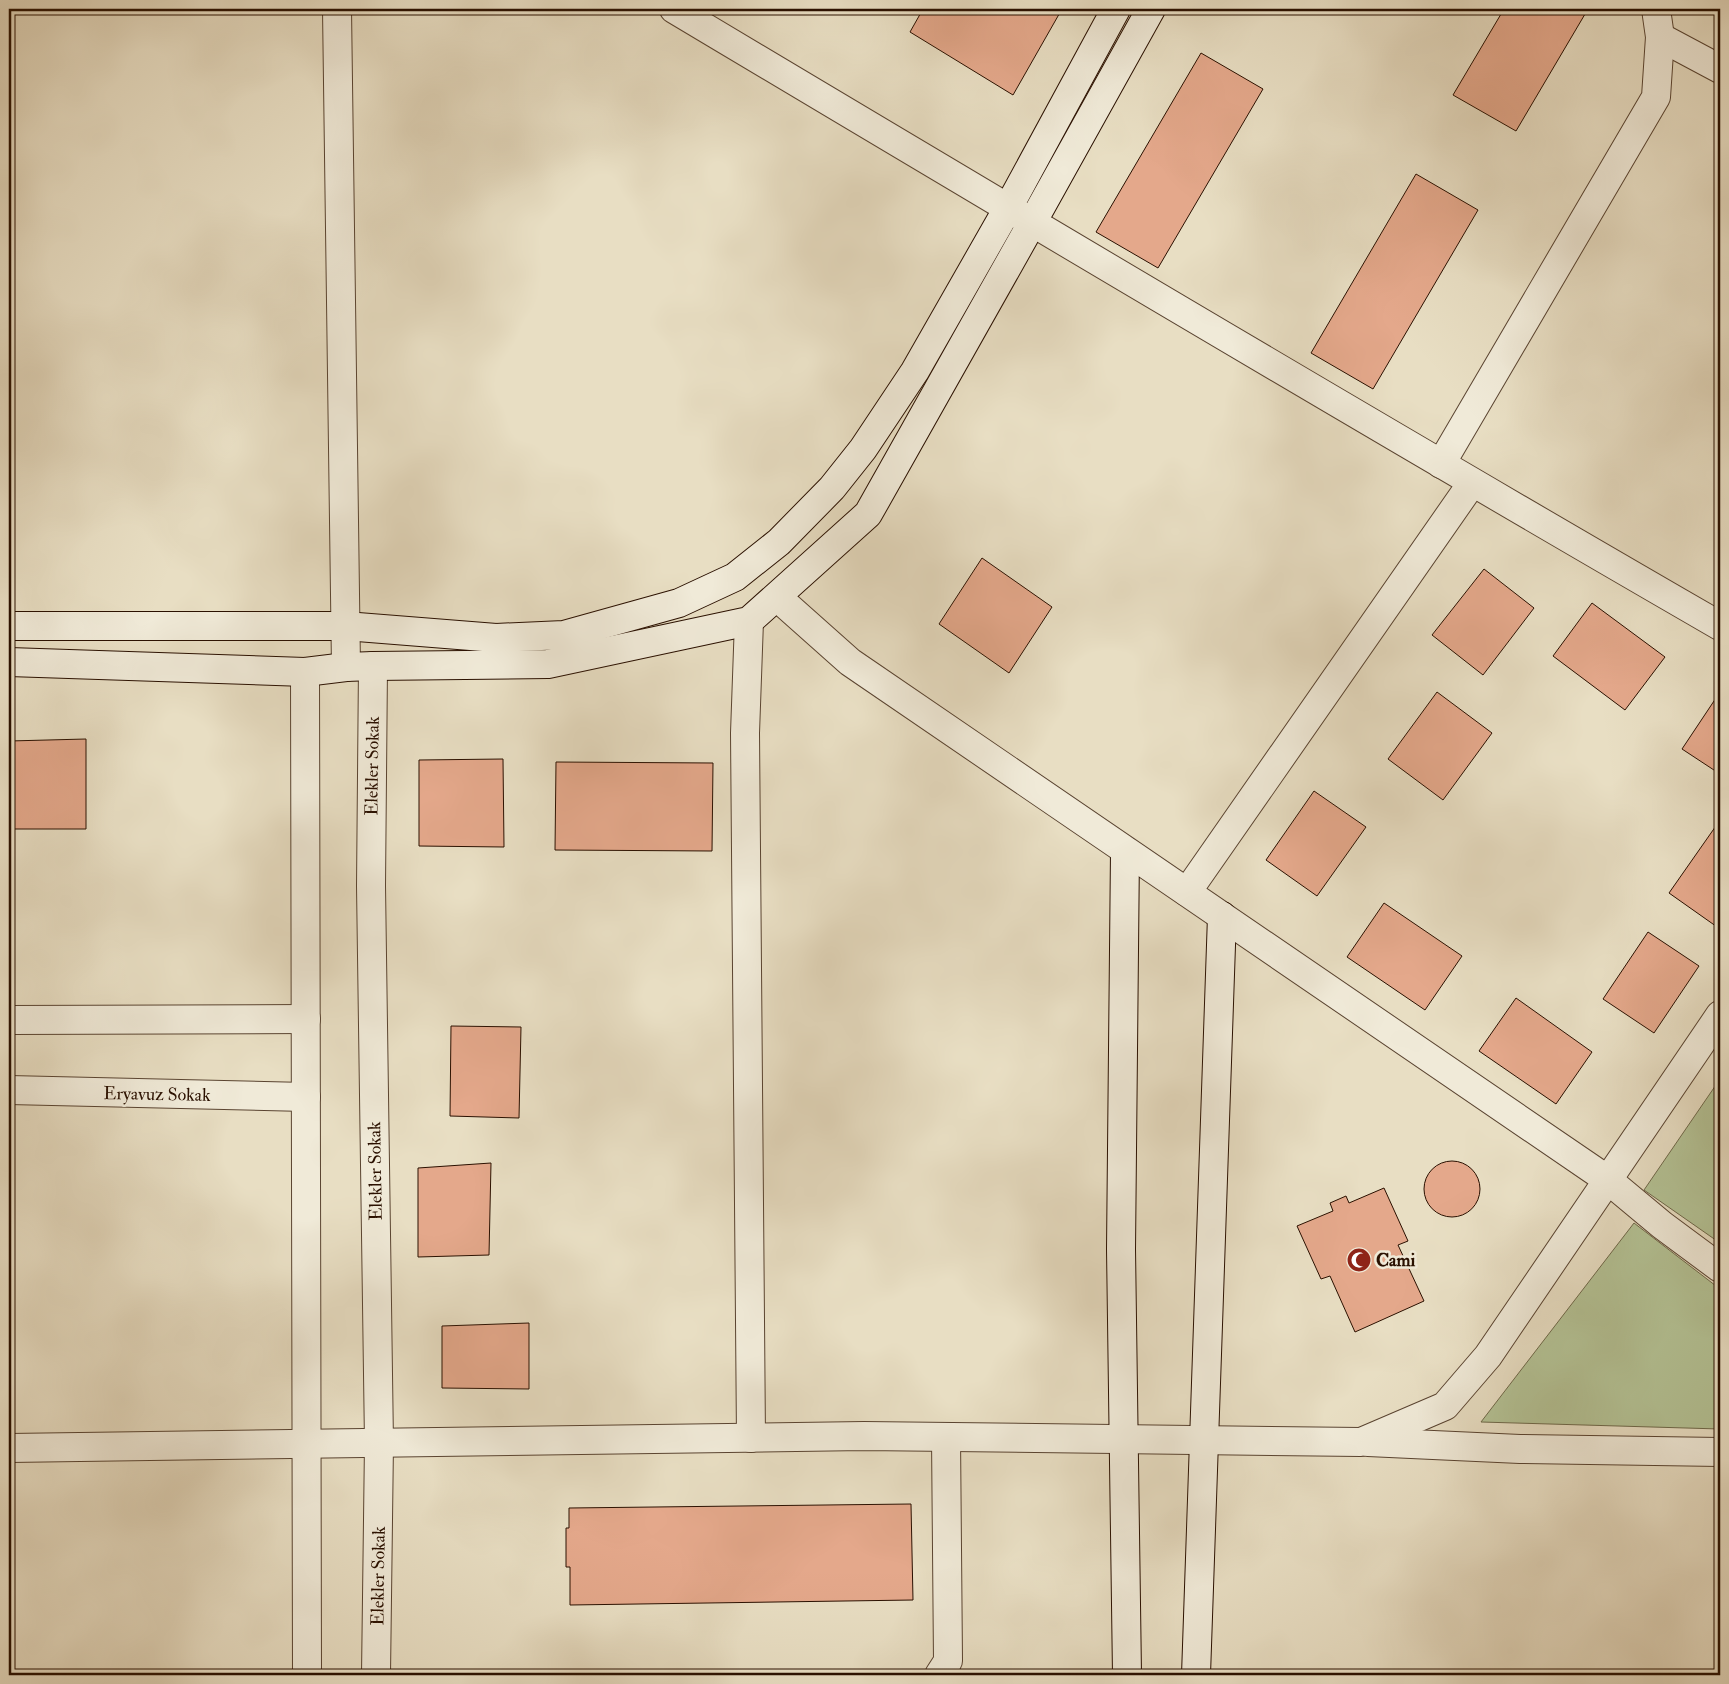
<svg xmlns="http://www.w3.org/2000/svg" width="1729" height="1684" font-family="'IM FELL Double Pica',serif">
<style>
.green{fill:#b4c295;stroke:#6f694a}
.building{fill:#e4a88b;stroke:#2a1000}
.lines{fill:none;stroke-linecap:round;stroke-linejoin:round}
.street-casing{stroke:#5a4431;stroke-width:30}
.secondary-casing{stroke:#2a1000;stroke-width:30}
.street{stroke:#f0ead8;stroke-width:28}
.secondary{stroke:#f0ead8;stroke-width:28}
.labels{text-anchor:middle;stroke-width:5;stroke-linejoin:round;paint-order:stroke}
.street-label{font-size:18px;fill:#2a1000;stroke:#f0ead8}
.poi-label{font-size:18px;font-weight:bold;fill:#2a1000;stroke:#f0ead8;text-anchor:start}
</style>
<rect width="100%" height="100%" fill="#e8dec3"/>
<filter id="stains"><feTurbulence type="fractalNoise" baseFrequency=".004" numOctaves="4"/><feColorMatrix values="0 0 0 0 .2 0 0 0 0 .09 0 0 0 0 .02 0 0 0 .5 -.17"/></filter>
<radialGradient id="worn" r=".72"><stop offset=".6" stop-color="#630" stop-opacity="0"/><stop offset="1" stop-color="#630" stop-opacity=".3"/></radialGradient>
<!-- green -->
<g class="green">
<path d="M1720 1079V1243L1644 1190Z"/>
<path d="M1634 1223 1720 1289V1429L1481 1422Z"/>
</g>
<!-- building -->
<g class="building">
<path d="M923 9H1062L1013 95 910 32Z"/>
<path d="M1504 9H1588L1516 131 1453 95Z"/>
<path d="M1201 53 1263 89 1158 268 1096 232Z"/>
<path d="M1416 174 1478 210 1373 389 1311 353Z"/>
<path d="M982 558 1052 607 1009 673 939 624Z"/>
<path d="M1484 569 1534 608 1483 675 1432 635Z"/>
<path d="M1592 603 1665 657 1625 710 1553 656Z"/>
<path d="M1437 692 1492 733 1443 800 1388 759Z"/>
<path d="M1718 695 1720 697V774L1682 749Z"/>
<path d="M86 739V829H9V741Z"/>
<path d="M503 759 504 847 419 846V760Z"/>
<path d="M556 762 713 763 712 851 555 850Z"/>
<path d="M1314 791 1366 827 1317 896 1266 860Z"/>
<path d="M1718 823 1720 824V929L1669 893Z"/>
<path d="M1384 903 1462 956 1425 1010 1347 957Z"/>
<path d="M1648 932 1699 966 1654 1033 1603 999Z"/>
<path d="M1516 998 1592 1052 1556 1104 1479 1051Z"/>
<path d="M451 1026 521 1027 519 1118 450 1116Z"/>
<circle cx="1452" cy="1189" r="28"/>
<path d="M491 1163 489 1255 418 1257V1168Z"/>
<path d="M1384 1188 1408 1241 1398 1245 1424 1301 1355 1332 1330 1276 1321 1279 1297 1226 1333 1211 1330 1203 1346 1196 1349 1203Z"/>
<path d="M529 1323V1389L442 1388V1326Z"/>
<path d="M911 1504 913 1600 570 1605V1567H566V1528H569V1508Z"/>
</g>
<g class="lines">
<defs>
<g id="street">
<path d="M337 9 346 667"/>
<path d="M674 9C1022 217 1370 424 1720 626"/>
<path d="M1660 37 1720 69"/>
<path d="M1441 464 1656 97 1660 37 1656 9"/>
<path d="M777 597 850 662 1608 1180 1662 1225 1720 1268"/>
<path d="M749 621 745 733 751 1438"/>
<path d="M373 666 371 886 379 1443 376 1675"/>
<path d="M305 672 307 1675"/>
<path d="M1187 892 1472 483"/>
<path d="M9 1020 306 1019"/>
<path d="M9 1090 306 1097"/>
<path d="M1368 1442 1520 1449 1720 1452"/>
<path d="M9 1448 864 1436 1361 1442 1445 1406 1488 1356 1720 1015"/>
<path d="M939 1675 948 1661 946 1437"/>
</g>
<g id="secondary">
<path d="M9 626H345L496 638 564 635 679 603 735 577 779 542 832 488 863 449 915 371 1008 208 1116 9"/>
<path d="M9 662 305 672 346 667 373 666 548 664 749 621 868 514 1032 223 1151 9"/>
<path d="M1125 851 1121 1249 1127 1675"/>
<path d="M1196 1675 1222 916"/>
</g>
</defs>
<!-- street casing -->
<use href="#street" class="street-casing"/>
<!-- secondary casing -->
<use href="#secondary" class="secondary-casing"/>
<!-- street -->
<use href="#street" class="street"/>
<!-- secondary -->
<use href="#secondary" class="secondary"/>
</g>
<!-- icons -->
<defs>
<symbol id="mosque-disc" viewBox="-11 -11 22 22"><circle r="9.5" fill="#8f2418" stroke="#f0ead8"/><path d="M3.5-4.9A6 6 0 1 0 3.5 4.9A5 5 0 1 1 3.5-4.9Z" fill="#fff"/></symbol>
</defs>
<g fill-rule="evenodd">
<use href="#mosque-disc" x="1345" y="1246" width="28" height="28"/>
</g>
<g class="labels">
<!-- street labels -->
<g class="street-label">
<text transform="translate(372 766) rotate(-89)" y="6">Elekler Sokak</text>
<text transform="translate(157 1094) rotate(1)" y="6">Eryavuz Sokak</text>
<text transform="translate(375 1171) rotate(-91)" y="6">Elekler Sokak</text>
<text transform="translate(378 1576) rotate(-89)" y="6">Elekler Sokak</text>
</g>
<!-- poi labels -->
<g class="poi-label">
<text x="1376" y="1266">Cami</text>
</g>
</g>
<!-- margin -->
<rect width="1729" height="1684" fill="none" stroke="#e8dec3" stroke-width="30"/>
<rect x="10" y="10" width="1709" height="1664" fill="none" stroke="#2a1000" stroke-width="2.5"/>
<rect x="15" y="15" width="1699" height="1654" fill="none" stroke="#2a1000"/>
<rect width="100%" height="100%" filter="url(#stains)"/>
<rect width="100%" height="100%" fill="url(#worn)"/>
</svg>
